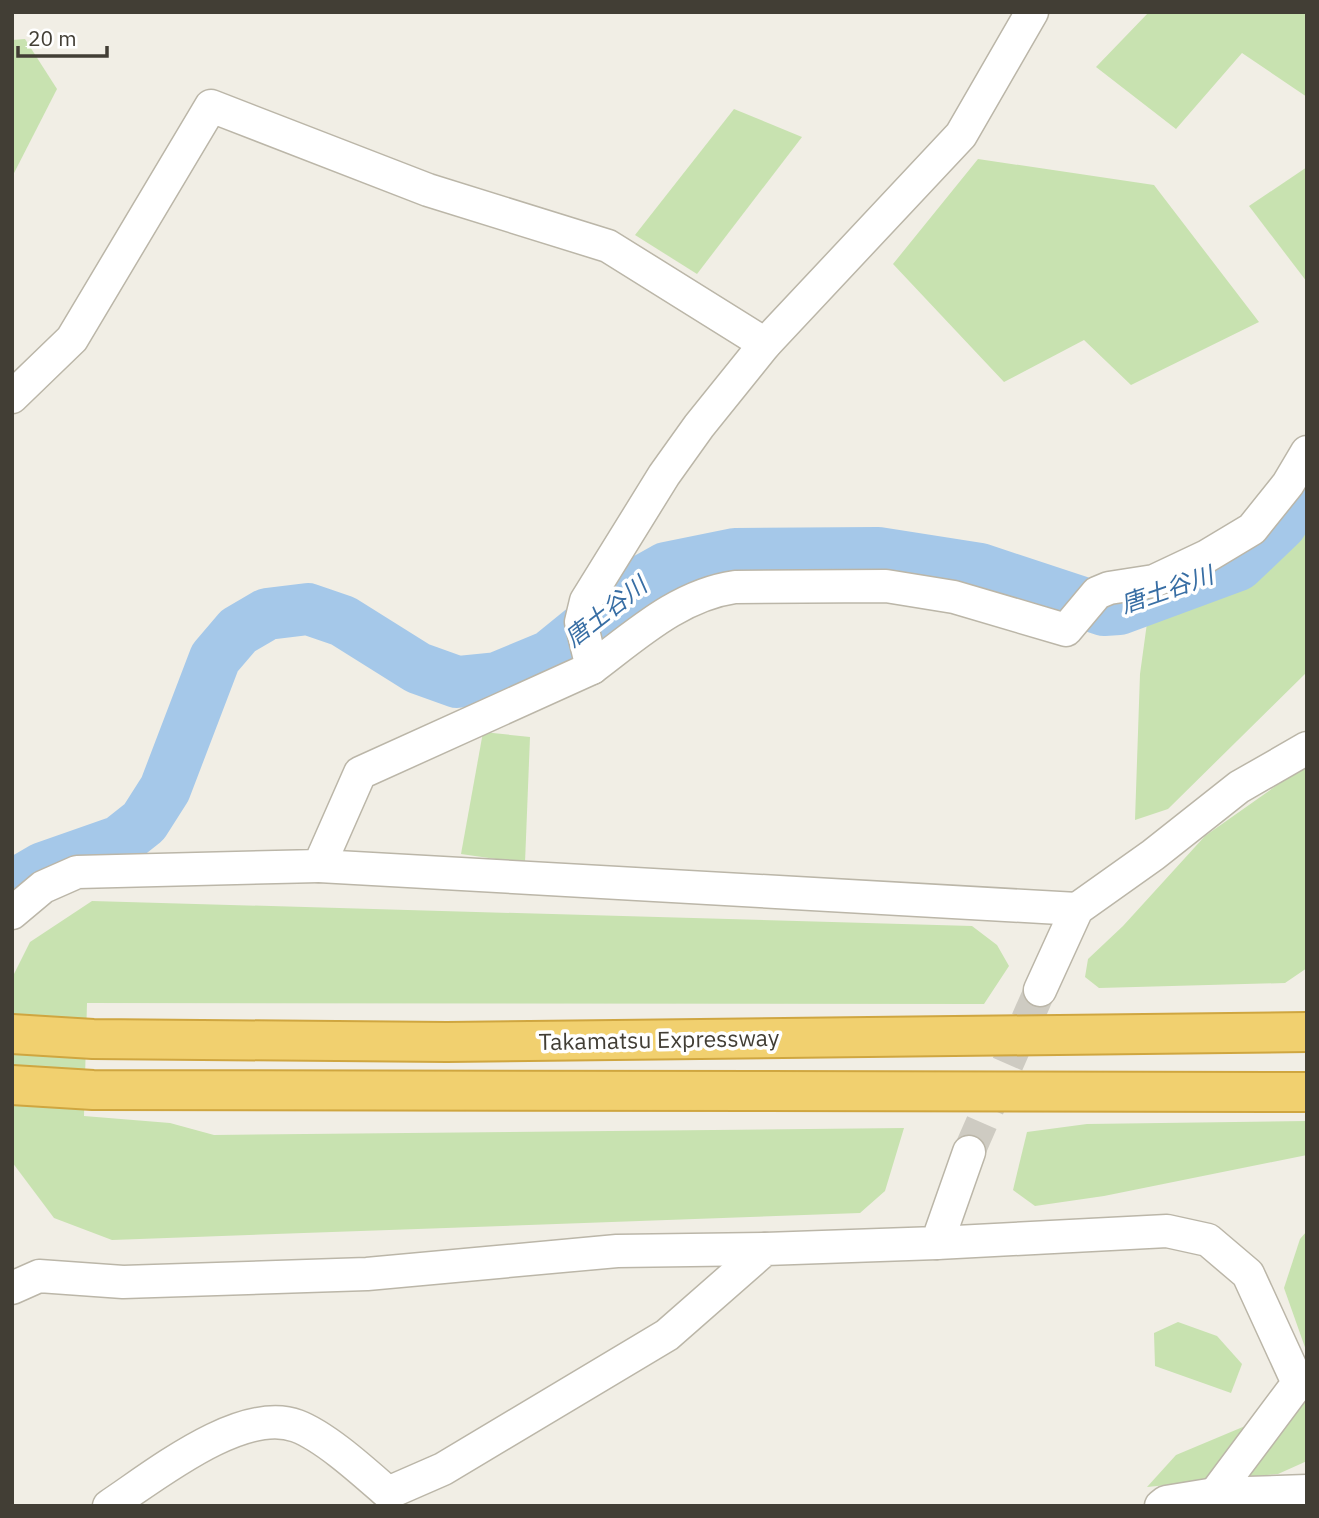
<svg xmlns="http://www.w3.org/2000/svg" width="1319" height="1518" font-family="'IBM Plex Sans','Noto Sans JP',sans-serif">
<style>
.green{fill:#c8e2b0}
.lines{fill:none;stroke-linecap:round;stroke-linejoin:round}
.river{stroke:#a5c8e9;stroke-width:52}
.street-tunnel{stroke:#cecbc2;stroke-width:32;stroke-dasharray:32 16;stroke-linecap:butt}
.street-casing{stroke:#bbb6a8;stroke-width:35}
.highway-casing{stroke:#cfa640;stroke-width:42}
.street{stroke:#fff;stroke-width:32}
.highway{stroke:#f1d06f;stroke-width:38}
.labels{text-anchor:middle;stroke-width:7;stroke-linejoin:round;paint-order:stroke}
.street-label{font-size:23px;fill:#423e35;stroke:#fff}
.water-label{font-size:24px;font-style:italic;fill:#386ea4;stroke:#fff}
</style>
<rect width="100%" height="100%" fill="#f1eee5"/>
<!-- green -->
<g class="green">
<path d="M1149 12H1307V97L1242 53 1176 129 1096 67Z"/>
<path d="M25 39 57 89 12 177V40Z"/>
<path d="M734 109 802 137 697 274 635 235Z"/>
<path d="M978 159 1154 185 1259 322 1131 385 1084 340 1004 382 893 264Z"/>
<path d="M1307 167V282L1249 206Z"/>
<path d="M1307 498V672L1168 809 1135 820 1140 674 1147 623C1185 591 1238 533 1288 528Z"/>
<path d="M483 732 530 737 525 863 461 854Z"/>
<path d="M1307 764V968L1285 983 1099 988 1085 977 1088 959 1123 926 1205 836Z"/>
<path d="M92 901 972 926 997 945 1009 966 984 1004 87 1003 84 1116 170 1123 214 1135 904 1128 885 1191 860 1213 112 1240 54 1218 12 1162V978L30 942Z"/>
<path d="M1307 1121V1155L1104 1196 1035 1206 1013 1190 1027 1132 1087 1124Z"/>
<path d="M1307 1231V1353L1284 1288 1300 1239Z"/>
<path d="M1178 1322 1217 1336 1242 1364 1231 1393 1155 1366 1154 1333Z"/>
<path d="M1307 1393V1461L1278 1474 1147 1487 1176 1455 1283 1410Z"/>
</g>
<g class="lines">
<!-- river -->
<path class="river" d="M12 886 43 868 120 841 144 822 165 789 215 658 238 631 267 614 308 609 343 621 418 668 457 682 497 678 550 656 641 582 666 568 735 554 878 553 980 569 1104 610 1119 609 1238 565 1281 524 1307 480"/>
<!-- street-tunnel -->
<path class="street-tunnel" d="M969 1152 1040 990"/>
<defs>
<g id="street">
<path d="M12 397 72 339 211 106 428 190 608 246 765 344"/>
<path d="M592 668C636 635 679 595 735 587L886 586 954 597 1066 630 1097 593 1109 588 1154 581 1207 556 1252 529 1288 484 1307 452"/>
<path d="M319 866 1077 909"/>
<path d="M12 913 43 887 77 872 319 866 360 773 592 668 581 622 586 601 664 475 699 426 765 344 961 135 1032 12"/>
<path d="M1040 990 1077 909 1153 855 1239 787 1307 748"/>
<path d="M937 1243 1167 1231 1208 1240 1248 1274 1298 1383 1215 1494"/>
<path d="M12 1288 39 1276 123 1282 367 1274 617 1251 765 1249"/>
<path d="M109 1506C153 1477 242 1405 297 1426 326 1437 365 1473 388 1493L443 1469 667 1335 765 1249 937 1243 969 1152"/>
<path d="M1161 1506 1166 1502 1215 1494 1307 1491"/>
</g>
<g id="highway">
<path d="M12 1034 93 1039 447 1042 1307 1032"/>
<path d="M12 1085 93 1090 1307 1092"/>
</g>
</defs>
<!-- street casing -->
<use href="#street" class="street-casing"/>
<!-- highway casing -->
<use href="#highway" class="highway-casing"/>
<!-- street -->
<use href="#street" class="street"/>
<!-- highway -->
<use href="#highway" class="highway"/>
</g>
<g class="labels">
<!-- street labels -->
<g class="street-label">
<text transform="translate(659 1040) rotate(-1)" y="8">Takamatsu Expressway</text>
</g>
<!-- water labels -->
<g class="water-label">
<text transform="translate(1167 590) rotate(-19)" y="8">唐土谷川</text>
<text transform="translate(606 612) rotate(-38)" y="8">唐土谷川</text>
</g>
</g>
<!-- border -->
<rect width="1319" height="1518" fill="none" stroke="#423e35" stroke-width="28"/>
<!-- scale -->
<path d="M18 46v10h89v-10" fill="none" stroke="#423e35" stroke-width="3.5"/>
<text x="28" y="46" font-size="21" fill="#423e35" stroke="#ffffff" stroke-width="5" paint-order="stroke">20 m</text>
</svg>
